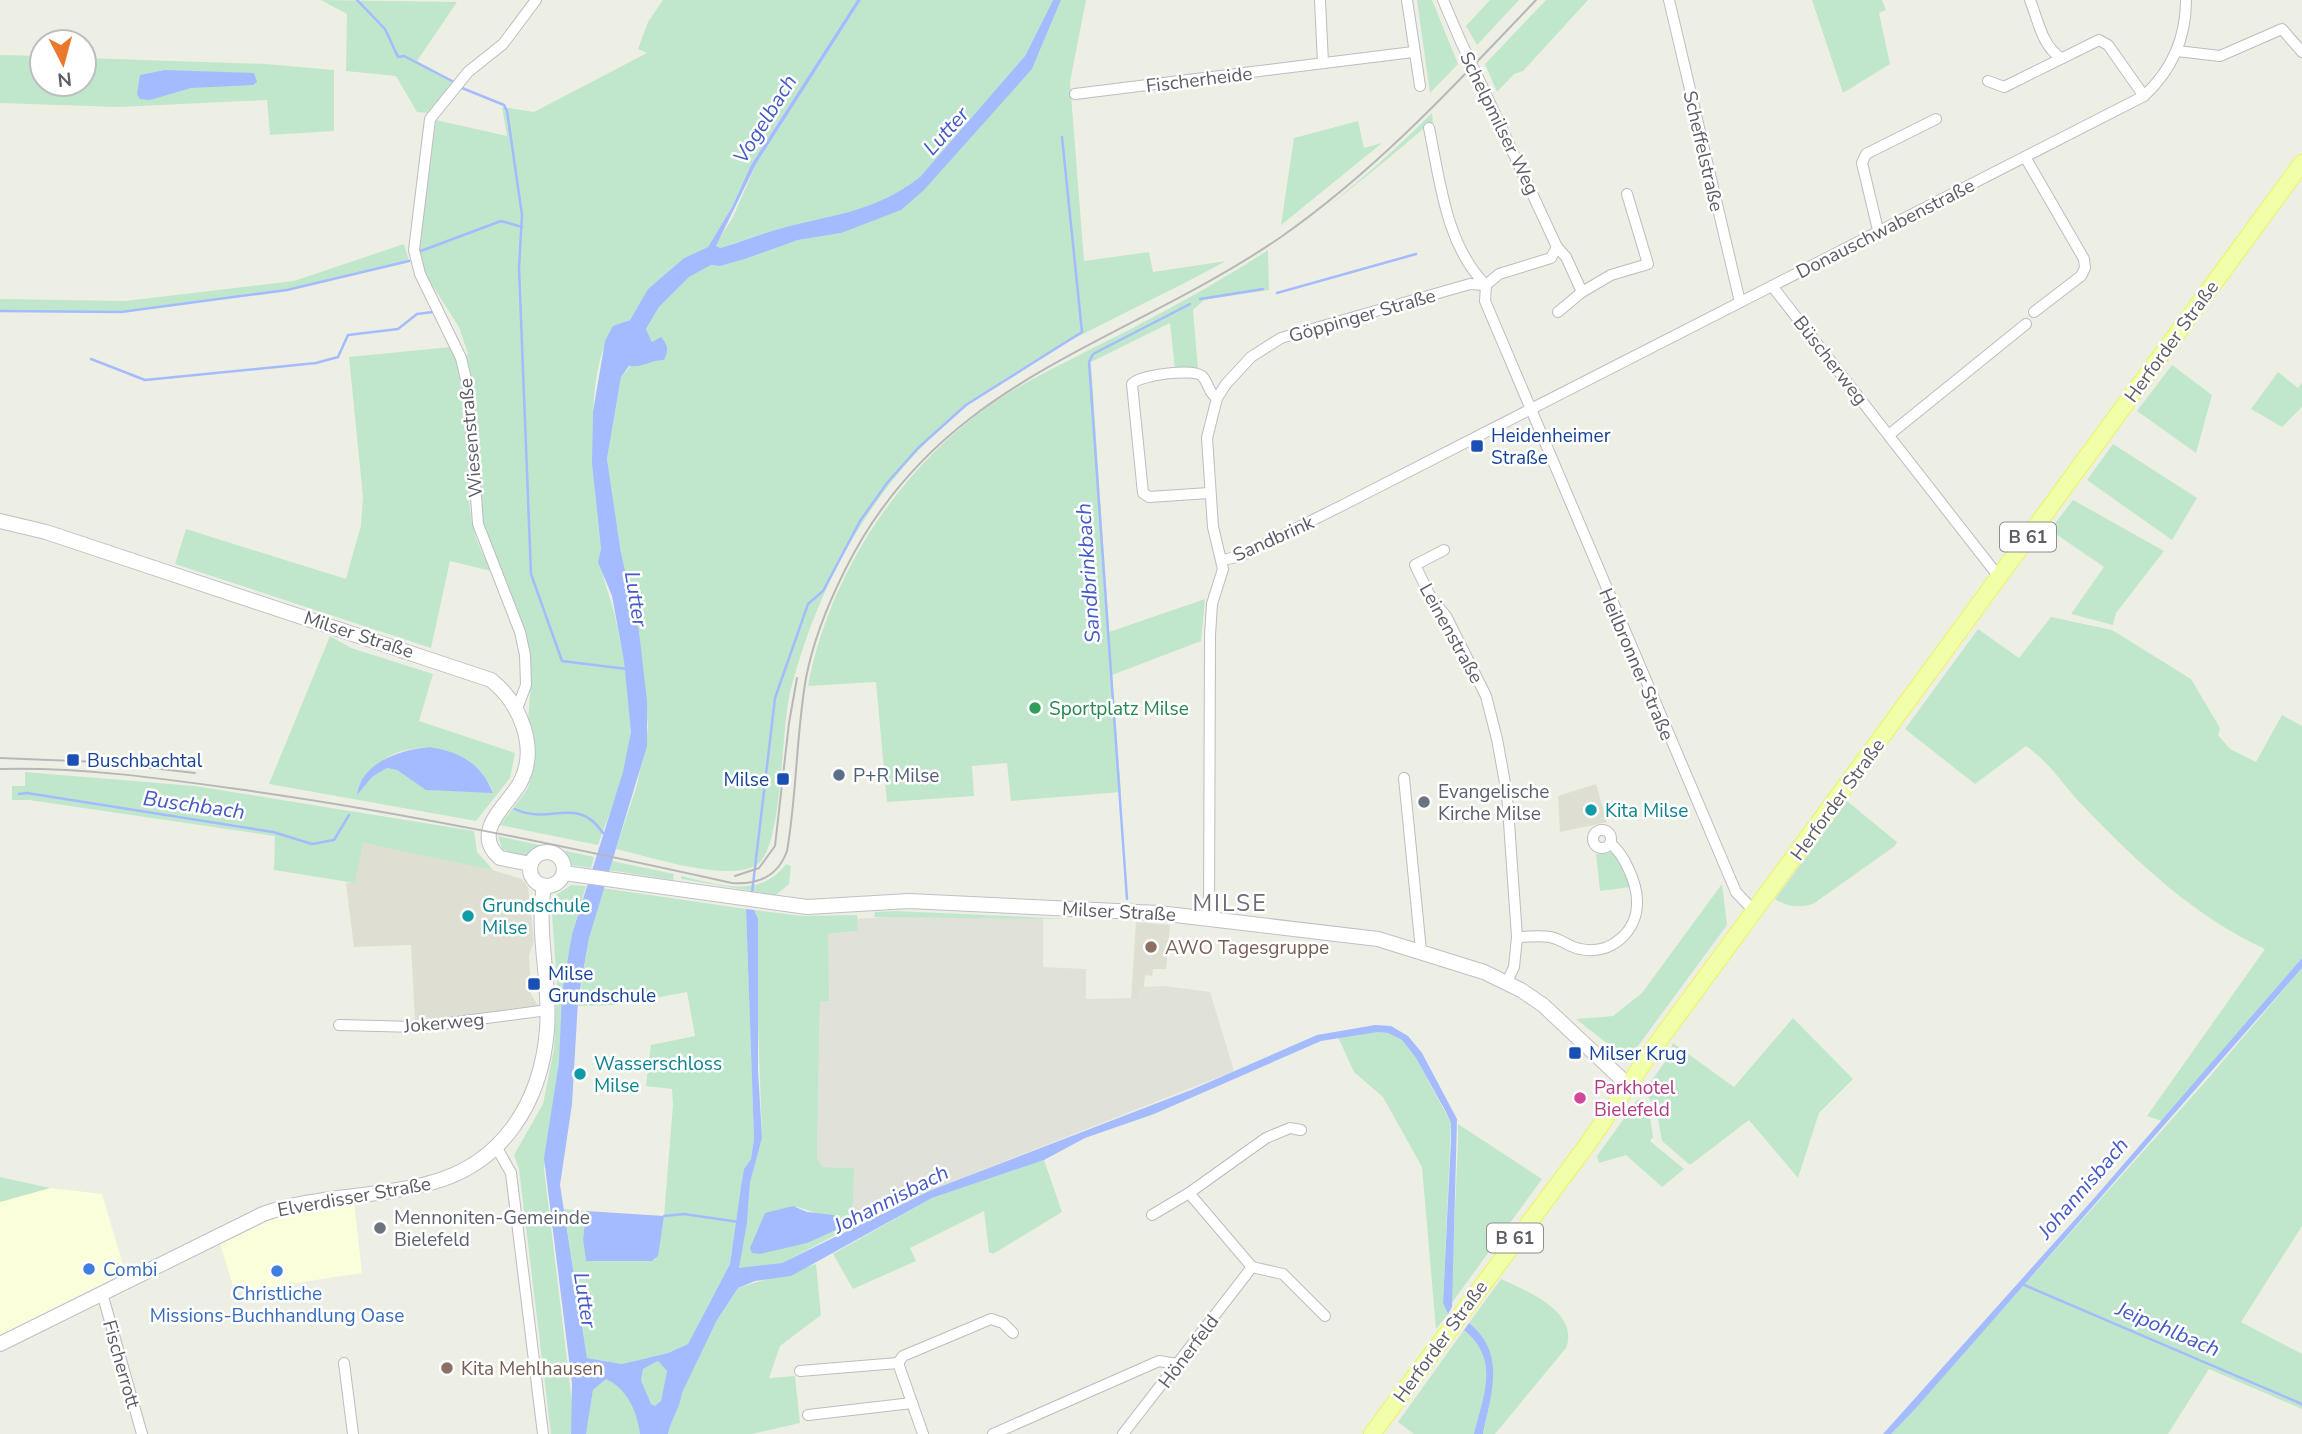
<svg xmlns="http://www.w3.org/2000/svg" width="2302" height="1434" font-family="'Nunito Sans',sans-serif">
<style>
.commercial{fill:#fbfeda}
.industrial{fill:#e0e1d9}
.education{fill:#dedfd2}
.green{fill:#c0e7cc;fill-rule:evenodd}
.water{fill:#a4bbff;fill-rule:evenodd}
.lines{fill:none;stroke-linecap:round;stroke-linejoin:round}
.stream{stroke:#a4bbff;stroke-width:2.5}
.street-casing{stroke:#bcbcc3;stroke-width:12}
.secondary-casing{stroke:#bfbfc7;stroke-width:16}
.primary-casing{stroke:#eef359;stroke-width:18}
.street{stroke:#fff;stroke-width:10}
.secondary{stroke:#fff;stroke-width:14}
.primary{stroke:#f2ffa9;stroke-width:16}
.tram{stroke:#b7b7b8;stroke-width:2}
.street-bridge-casing{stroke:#bcbcc3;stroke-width:12;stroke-linecap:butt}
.street-bridge{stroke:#fff;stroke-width:10}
.transit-dot{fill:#1a4fb4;stroke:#fff;stroke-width:2.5}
.leisure-dot{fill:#2e9e5b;stroke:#fff;stroke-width:2.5}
.service-dot{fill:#5c6f8a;stroke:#fff;stroke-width:2.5}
.worship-dot{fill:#6b7280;stroke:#fff;stroke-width:2.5}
.culture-dot{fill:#0f9aa8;stroke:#fff;stroke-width:2.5}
.education-dot{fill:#8d6e63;stroke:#fff;stroke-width:2.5}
.hotel-dot{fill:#d1479c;stroke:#fff;stroke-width:2.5}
.shop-dot{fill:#3f7fe0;stroke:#fff;stroke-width:2.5}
.labels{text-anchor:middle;stroke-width:5;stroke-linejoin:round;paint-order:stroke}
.shield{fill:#fff;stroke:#8d8e93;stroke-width:2}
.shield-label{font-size:18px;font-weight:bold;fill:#5c5d65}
.street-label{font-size:19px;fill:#5c5d65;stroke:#fff}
.transit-label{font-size:19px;fill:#164399;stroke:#fff;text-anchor:start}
.leisure-label{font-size:19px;fill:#27864d;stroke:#fff;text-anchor:start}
.service-label{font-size:19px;fill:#4e5e75;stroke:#fff;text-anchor:start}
.worship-label{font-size:19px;fill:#5b616d;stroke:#fff;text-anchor:start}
.culture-label{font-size:19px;fill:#0d838f;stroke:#fff;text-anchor:start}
.education-label{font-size:19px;fill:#785e54;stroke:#fff;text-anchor:start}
.hotel-label{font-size:19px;fill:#b23c85;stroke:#fff;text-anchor:start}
.shop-label{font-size:19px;fill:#366cbe;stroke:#fff;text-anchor:start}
.water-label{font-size:21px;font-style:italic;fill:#445ac5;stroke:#fff}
.quarter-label{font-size:23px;letter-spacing:2px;fill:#6d6f77;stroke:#fff}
</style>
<rect width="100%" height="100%" fill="#eeefe4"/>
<!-- commercial -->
<g class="commercial">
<path d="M50 1188 102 1194 125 1272 0 1336V1202Z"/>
<path d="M349 1203H354L362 1273 235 1292 220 1244 277 1217Z"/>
</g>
<!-- industrial -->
<path class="industrial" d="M918 915 1043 918V967L1086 969V999L1139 998V990L1144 987 1165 986 1210 992 1234 1071 929 1191 853 1226 854 1168 823 1167 817 1159 820 1002 828 1001V934L858 931 857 919Z"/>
<!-- education -->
<g class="education">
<path d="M1596 784 1607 822 1560 832 1558 796Z"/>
<path d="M362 843 466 862 522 879 528 887 534 941 529 955 531 994 539 1007 415 1022 411 945 354 947 346 883 355 882Z"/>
<path d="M1136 922 1170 925 1166 969H1153L1152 976 1145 975 1144 987 1139 990V998L1131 999Z"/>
</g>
<!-- green -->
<g class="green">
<path d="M321 0 457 2 417 61 454 81 429 113 417 112 396 76 346 71 347 14Z"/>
<path d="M663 0H857L751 165 732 207 708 247 684 258 648 289 630 320C575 333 596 505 601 549 597 570 612 598 616 621 624 661 637 708 629 749 623 781 609 814 598 845L500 825 528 788 534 768V739L528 721 531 681 527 642 482 526 466 357 468 354 459 327 420 266 419 252 436 120 507 136 502 107 534 112 647 53 638 49 648 22Z"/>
<path d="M861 0H1053L1025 56 920 177C871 215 828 214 772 231 754 236 737 243 720 248L715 246 733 217 756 164Z"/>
<path d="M1061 0H1086L1070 82 1084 261 1149 252 1153 272 1226 261C1143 307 1047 345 972 402 879 473 818 581 790 693 781 730 783 842 759 863 733 885 648 856 616 849L637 785 648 727 639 631 621 553 607 459 621 377 652 342 646 329 659 307 688 277 711 265 720 266 745 259 798 240 841 233 913 199 1032 69Z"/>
<path d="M1417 0H1432L1458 64 1430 93Z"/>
<path d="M1490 0H1519L1477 45 1466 26Z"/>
<path d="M1546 0H1588L1523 71 1514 74 1497 92 1485 64Z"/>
<path d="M1812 0H1882L1886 10 1879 13 1890 64 1843 93Z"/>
<path d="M0 55 42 56V84H84V58L266 64 334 70V131L270 135 267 100 118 107 0 103Z"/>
<path d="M1432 113 1433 123 1423 126V129C1373 172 1322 213 1268 250L1269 290 1204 300 1193 310 1198 368 1175 370 1170 323 1091 362 1109 632 1205 599 1201 641 1112 675 1121 792 1011 801 1007 763 972 766 974 796 887 802 876 682 808 686C829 575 899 468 992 404 1022 383 1056 367 1089 350 1140 325 1190 298 1238 269 1309 226 1373 172 1432 113Z"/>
<path d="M1358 121 1364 148 1382 143 1281 225 1294 138Z"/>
<path d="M404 244 409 261 287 290 121 311H0V299L125 301 294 281Z"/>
<path d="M451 347C480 397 459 476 474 530 477 544 485 558 491 571L450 561 431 648 175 564 186 529 346 579 361 525 363 497 349 357Z"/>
<path d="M2172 365 2212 395 2196 453 2137 411Z"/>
<path d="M2278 372 2298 388 2302 383V407L2282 427 2251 409Z"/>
<path d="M2113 444 2197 498 2172 540 2087 480Z"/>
<path d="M2073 500 2164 551 2116 613 2113 625 2071 614 2104 567 2050 530Z"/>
<path d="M2051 617 2112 630 2191 679 2220 728 2218 735 2230 749 2256 762 2282 715 2302 726V958L2162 1121 2147 1116 2265 949C2195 917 2138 863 2085 808 2062 785 2054 766 2026 746L1975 784 1905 729 1978 629 2019 658Z"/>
<path d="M330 636 351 648 433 674 419 721 515 753 510 778 476 821 269 784ZM430 747C459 752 481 763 493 792L427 790 397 770 387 768 372 777C381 752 406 749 430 747Z"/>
<path d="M25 772 195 786 474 831 477 852 493 870 363 843 355 883 274 870 275 836 29 800H12V786H25Z"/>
<path d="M1847 801 1897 842 1895 846 1813 904C1798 908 1789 907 1775 899Z"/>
<path d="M498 836 594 857 591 868 571 865 552 849 539 850 529 855H518L502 849Z"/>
<path d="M1613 852 1631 887 1600 891 1596 854Z"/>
<path d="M612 861 674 874 673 880 608 870Z"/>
<path d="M786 864 791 866 789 884 776 895 681 879V876C718 884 759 900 786 864Z"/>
<path d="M1722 884 1727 925 1635 1050 1625 1054 1618 1052 1576 1019 1613 1016 1642 993Z"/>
<path d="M571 885 586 886 572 934 559 1062 544 1169 573 1410 571 1434H551L519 1169 514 1155 543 1104 554 1049 557 986 552 914 556 895Z"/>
<path d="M602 888 746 909 754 1137 751 1159 744 1169 741 1186 730 1264 688 1344 668 1353 622 1364 587 1358 564 1209 586 1211 583 1240 586 1261 655 1260 664 1216 673 1105 672 1089 646 1086 651 1045 695 1036 687 992 616 1005 578 1006 589 938Z"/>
<path d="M754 910 803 916 857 915 858 931 828 934 829 1001 820 1002 817 1159 823 1167 854 1168 853 1226 782 1263 743 1269 738 1268 747 1223 750 1183 762 1138ZM798 1207 822 1215 825 1235 815 1238 758 1232C765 1209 776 1210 798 1207Z"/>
<path d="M896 911 1071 919 874 917 875 912Z"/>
<path d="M2302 968V1226L2241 1322 2302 1354V1409L2209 1369 2168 1434H1891L2206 1081Z"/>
<path d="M1793 1018 1853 1079 1819 1113 1798 1178 1749 1120 1690 1165 1662 1141 1656 1108 1644 1091 1667 1059 1673 1043 1734 1087Z"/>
<path d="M1378 1032 1389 1033 1402 1040 1416 1058 1451 1123 1443 1303 1448 1314 1436 1329 1422 1167 1383 1097 1354 1072 1338 1037Z"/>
<path d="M1638 1099 1649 1109 1653 1137 1650 1141 1684 1169 1662 1187 1626 1155 1599 1163 1597 1156Z"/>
<path d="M1458 1124 1542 1179 1451 1304 1458 1140Z"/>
<path d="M1044 1160 1062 1212 993 1254 989 1252 984 1211 910 1248 916 1261 853 1289 833 1254 932 1198Z"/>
<path d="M0 1177 50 1188 0 1202Z"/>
<path d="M816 1264 821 1315 780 1346 769 1378 795 1376 800 1423 752 1434H668C671 1419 680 1409 682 1393L717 1320 738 1288Z"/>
<path d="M1501 1279C1527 1291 1580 1312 1566 1348L1495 1434H1483C1492 1395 1503 1351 1469 1323Z"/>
<path d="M1464 1330C1500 1360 1484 1394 1474 1434H1414L1398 1422Z"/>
<path d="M658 1361 667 1371 661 1402 655 1406 651 1405 641 1380 643 1369Z"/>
<path d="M606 1379C627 1389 637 1411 640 1434H586L593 1390Z"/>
</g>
<!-- water -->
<g class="water">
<path d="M857 0H861L756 164 716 246 720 248C737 243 755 236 772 231 828 214 871 215 920 177L1025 56 1053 0H1061L1032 69 924 190 901 210 841 233 798 240 745 259 720 266 711 265 689 277 659 307 646 329 652 342 661 337C668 345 669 350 664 360 649 360 644 368 629 366L621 377 607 459 621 553 639 631 647 701V746L589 938 578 1001 572 1104 560 1185 587 1358 622 1364 668 1353 688 1344 730 1264 741 1186 744 1169 751 1159 754 1138 746 909 754 910 758 919V1070L762 1138 750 1183 747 1223 739 1268 782 1263 929 1191 1191 1090 1317 1035 1375 1025 1391 1026 1408 1036 1422 1053 1457 1119 1452 1307 1448 1314 1443 1303 1451 1139V1123L1446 1112 1416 1058 1402 1040 1388 1033 1378 1032 1321 1041 1154 1114 1085 1138 1044 1160 932 1198 791 1276 755 1281 738 1288 717 1320 682 1393C680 1409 671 1419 668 1434H640C637 1411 627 1389 606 1379L593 1390 586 1434H571L572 1384 544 1158 559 1062 562 994 572 934 623 772 631 732 624 661 612 596 598 562 601 549 592 463 593 412 605 341 613 326 630 320 648 289 684 258 708 247 732 207 751 165ZM658 1361 667 1371 661 1401 655 1406 651 1404 641 1380 643 1369Z"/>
<path d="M165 70 254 73 257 82 253 85 191 88 150 100 140 99 137 94 140 75Z"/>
<path d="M430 747C460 752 481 763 493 793L426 790 397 770 387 768 372 777 357 795C361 762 402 749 430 747Z"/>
<path d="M2302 958V968L1915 1409 1891 1434H1883L2096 1196Z"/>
<path d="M793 1206 807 1212 834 1215 836 1230 807 1243 760 1254 752 1253 750 1248 765 1213Z"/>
<path d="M586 1211 664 1216 658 1256 652 1261H586L583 1240Z"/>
<path d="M1469 1323C1506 1353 1492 1393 1483 1434H1474C1484 1394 1500 1360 1464 1330Z"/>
</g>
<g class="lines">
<!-- stream -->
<g class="stream">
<path d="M357 0 385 29 398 57 404 56 454 82"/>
<path d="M462 88 504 105 507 111 522 215 519 268 531 574 562 661 627 669"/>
<path d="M418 252 501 221 522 227"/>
<path d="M1277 293 1416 254"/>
<path d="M1200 299 1263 289"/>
<path d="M0 311 121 312 287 290 409 261"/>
<path d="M91 359 145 380 316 363 338 357 348 335 398 329 417 314 433 312"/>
<path d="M19 794 27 793 273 832 312 844 334 840 349 815"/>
<path d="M515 809C549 826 577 794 603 833"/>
<path d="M752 893 775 698 808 604 823 591 860 521 887 483 918 448 966 405 1082 332 1062 137"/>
<path d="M1127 899 1089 362 1093 354 1190 304"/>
<path d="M664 1216 684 1214 739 1222"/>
<path d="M836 1221 838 1225 854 1229"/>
<path d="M2022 1284 2302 1404"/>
</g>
<defs>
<g id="street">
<path d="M1320 0 1323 63"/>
<path d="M1407 0 1420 86"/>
<path d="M1443 0 1461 42"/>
<path d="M1669 0 1740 302"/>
<path d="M2030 0C2038 20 2042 46 2061 58"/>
<path d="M2177 51 2220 56 2282 29 2302 52"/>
<path d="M1988 81 2004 87 2099 40 2108 45 2144 96"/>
<path d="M1482 86 1557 247 1551 258 1499 274 1486 285"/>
<path d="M1075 94 1413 52"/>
<path d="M1429 128C1440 181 1446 246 1486 285"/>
<path d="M2025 157 2084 259 2085 268 2081 276 2034 312"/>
<path d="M1878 230 1862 163 1866 154 1936 119"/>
<path d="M1557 247 1566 257 1582 292 1611 275 1648 264 1627 194"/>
<path d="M1486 285 1485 301 1736 892 1754 911"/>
<path d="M1772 286 1999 577"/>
<path d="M1558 312 1582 292"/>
<path d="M1890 434 2026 324"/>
<path d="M1209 493 1149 497 1143 493 1132 384C1139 375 1193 368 1202 376 1209 383 1208 393 1217 398"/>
<path d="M1444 550 1415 565 1431 598 1446 616 1486 696 1497 739 1507 794 1517 937 1514 967 1507 982"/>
<path d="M1223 560 1241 556 1345 504 2144 96C2172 70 2186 38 2186 0"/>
<path d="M517 709 526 685 525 655 520 632 478 524 468 388 461 358 420 274 414 250 430 119 468 72 503 44 536 0"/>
<path d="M1404 778 1421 951"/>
<circle cx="1602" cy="839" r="9"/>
<path d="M1209 917 1210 635 1212 604 1223 569 1213 527 1207 438 1217 398 1226 384 1251 357 1281 338 1470 284 1486 285"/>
<path d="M1517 937C1528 937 1539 935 1550 937 1561 939 1569 947 1580 949 1611 956 1638 931 1637 901 1637 883 1624 854 1610 843"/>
<path d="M339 1025 418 1027 548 1010"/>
<path d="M497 1148 511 1173 543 1434"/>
<path d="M1189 1193 1252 1267 1283 1274 1325 1316"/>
<path d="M1152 1215 1189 1193 1266 1138 1290 1128 1301 1130"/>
<path d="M102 1293 142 1434"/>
<path d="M344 1363 353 1434"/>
<path d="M898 1363 903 1356 991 1319 1003 1323 1013 1333"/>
<path d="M898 1363 923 1434"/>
<path d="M800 1371 898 1363"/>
<path d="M808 1415 912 1403"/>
<path d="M993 1434 1159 1361 1177 1364"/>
<path d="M1123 1434 1252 1267"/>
</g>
<g id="secondary">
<path d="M0 521 46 532 491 680C520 703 539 748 520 783 507 806 470 832 500 858L531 864"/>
<circle cx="547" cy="869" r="17"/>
<path d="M564 873 807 907 909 901 1159 913 1378 939 1484 972 1521 990 1543 1005 1629 1086"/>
<path d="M0 1344 263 1214C317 1195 375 1198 430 1183 503 1164 541 1102 547 1030 551 982 536 934 544 886"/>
</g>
<path id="primary" d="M1372 1434 1587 1145 1653 1049 2302 163"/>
</defs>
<!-- street casing -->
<use href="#street" class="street-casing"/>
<!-- secondary casing -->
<use href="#secondary" class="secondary-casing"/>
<!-- primary casing -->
<use href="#primary" class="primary-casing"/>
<!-- street -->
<use href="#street" class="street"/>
<!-- secondary -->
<use href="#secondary" class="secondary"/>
<!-- primary -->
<use href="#primary" class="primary"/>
<!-- tram -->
<g class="tram">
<path d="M0 758 100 762 195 773"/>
<path d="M0 769C79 767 159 778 237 789 404 812 568 847 732 883 758 885 778 876 787 851 797 794 796 735 806 678 813 641 828 604 845 570 940 378 1119 348 1281 237 1377 170 1456 84 1536 0"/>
<path d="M735 876 759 868 775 846 789 723 797 678"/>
</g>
<defs>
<path id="street-bridge" d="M1461 42 1482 86"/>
</defs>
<!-- street-bridge casing -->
<use href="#street-bridge" class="street-bridge-casing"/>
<!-- street-bridge -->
<use href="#street-bridge" class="street-bridge"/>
</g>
<!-- markers -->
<g class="transit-dot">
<rect x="1470" y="439" width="14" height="14" rx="3.5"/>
<rect x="66" y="753" width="14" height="14" rx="3.5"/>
<rect x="776" y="772" width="14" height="14" rx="3.5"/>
<rect x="527" y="977" width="14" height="14" rx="3.5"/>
<rect x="1568" y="1046" width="14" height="14" rx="3.5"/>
</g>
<circle class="leisure-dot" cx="1035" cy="708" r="7"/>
<circle class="service-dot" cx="839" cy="775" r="7"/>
<g class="worship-dot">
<circle cx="1424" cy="802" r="7"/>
<circle cx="380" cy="1228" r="7"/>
</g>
<g class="culture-dot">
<circle cx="1591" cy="810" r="7"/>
<circle cx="468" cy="916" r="7"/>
<circle cx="580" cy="1074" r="7"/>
</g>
<g class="education-dot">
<circle cx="1151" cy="947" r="7"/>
<circle cx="447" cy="1368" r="7"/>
</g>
<circle class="hotel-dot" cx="1580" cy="1098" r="7"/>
<g class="shop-dot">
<circle cx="89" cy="1269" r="7"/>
<circle cx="277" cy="1271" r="7"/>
</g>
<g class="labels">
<!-- shield labels -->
<g class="shield">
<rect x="2000" y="522.5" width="56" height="29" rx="5"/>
<rect x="1487" y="1223.5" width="56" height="29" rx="5"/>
</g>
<g class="shield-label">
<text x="2028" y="543">B 61</text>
<text x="1515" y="1244">B 61</text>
</g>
<!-- street labels -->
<g class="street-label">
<text transform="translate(1199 79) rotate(-7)" y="7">Fischerheide</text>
<text transform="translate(1500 123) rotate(64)" y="7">Schelpmilser Weg</text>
<text transform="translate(1704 151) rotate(77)" y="7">Scheffelstraße</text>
<text transform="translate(1885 228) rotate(-27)" y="7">Donauschwabenstraße</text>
<text transform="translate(1362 315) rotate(-16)" y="7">Göppinger Straße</text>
<text transform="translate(2171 341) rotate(-54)" y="7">Herforder Straße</text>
<text transform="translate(1831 360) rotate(52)" y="7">Büscherweg</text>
<text transform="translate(470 438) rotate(-95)" y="7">Wiesenstraße</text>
<text transform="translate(1273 538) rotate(-24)" y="7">Sandbrink</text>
<text transform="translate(1452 633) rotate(61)" y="7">Leinenstraße</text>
<text transform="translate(359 634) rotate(18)" y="7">Milser Straße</text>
<text transform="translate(1637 664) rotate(67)" y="7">Heilbronner Straße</text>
<text transform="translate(1837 799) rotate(-54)" y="7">Herforder Straße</text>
<text transform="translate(1119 911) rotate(3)" y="7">Milser Straße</text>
<text transform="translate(444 1022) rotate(-5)" y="7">Jokerweg</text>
<text transform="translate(354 1196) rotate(-10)" y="7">Elverdisser Straße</text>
<text transform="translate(1440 1341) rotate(-54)" y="7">Herforder Straße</text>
<text transform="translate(1188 1351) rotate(-53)" y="7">Hönerfeld</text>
<text transform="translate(122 1364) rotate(74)" y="7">Fischerrott</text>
</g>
<!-- transit labels -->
<g class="transit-label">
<text x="1491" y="442">Heidenheimer<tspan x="1491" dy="22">Straße</tspan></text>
<text x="87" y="767">Buschbachtal</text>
<text x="769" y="786" text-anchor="end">Milse</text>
<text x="548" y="980">Milse<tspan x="548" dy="22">Grundschule</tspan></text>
<text x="1589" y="1060">Milser Krug</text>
</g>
<!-- leisure labels -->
<g class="leisure-label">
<text x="1049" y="715">Sportplatz Milse</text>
</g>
<!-- service labels -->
<g class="service-label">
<text x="853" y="782">P+R Milse</text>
</g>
<!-- worship labels -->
<g class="worship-label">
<text x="1438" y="798">Evangelische<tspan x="1438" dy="22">Kirche Milse</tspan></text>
<text x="394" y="1224">Mennoniten-Gemeinde<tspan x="394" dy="22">Bielefeld</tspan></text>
</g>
<!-- culture labels -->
<g class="culture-label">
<text x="1605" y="817">Kita Milse</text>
<text x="482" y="912">Grundschule<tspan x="482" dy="22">Milse</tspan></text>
<text x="594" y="1070">Wasserschloss<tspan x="594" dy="22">Milse</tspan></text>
</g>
<!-- education labels -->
<g class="education-label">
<text x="1165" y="954">AWO Tagesgruppe</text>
<text x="461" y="1375">Kita Mehlhausen</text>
</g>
<!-- hotel labels -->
<g class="hotel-label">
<text x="1594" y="1094">Parkhotel<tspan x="1594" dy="22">Bielefeld</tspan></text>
</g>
<!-- shop labels -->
<g class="shop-label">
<text x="103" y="1276">Combi</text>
<text x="277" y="1300" text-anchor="middle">Christliche<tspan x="277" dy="22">Missions-Buchhandlung Oase</tspan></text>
</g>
<!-- water labels -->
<g class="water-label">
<text transform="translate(765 119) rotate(-58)" y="7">Vogelbach</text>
<text transform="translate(946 131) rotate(-48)" y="7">Lutter</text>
<text transform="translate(1088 573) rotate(-94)" y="7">Sandbrinkbach</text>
<text transform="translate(636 599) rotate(81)" y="7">Lutter</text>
<text transform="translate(194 805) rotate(8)" y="7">Buschbach</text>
<text transform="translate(2083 1188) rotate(-49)" y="7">Johannisbach</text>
<text transform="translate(891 1199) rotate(-27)" y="7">Johannisbach</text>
<text transform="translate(585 1300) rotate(81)" y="7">Lutter</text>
<text transform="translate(2168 1329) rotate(23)" y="7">Jeipohlbach</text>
</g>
<!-- quarter labels -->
<g class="quarter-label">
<text x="1230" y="911">MILSE</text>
</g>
</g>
<!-- north arrow -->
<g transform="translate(63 63) rotate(174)"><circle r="33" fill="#ffffff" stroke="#bebec1" stroke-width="2"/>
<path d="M0-5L12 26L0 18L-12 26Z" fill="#ec782d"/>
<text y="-10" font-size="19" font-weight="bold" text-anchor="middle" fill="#5c5d65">N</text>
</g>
</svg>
